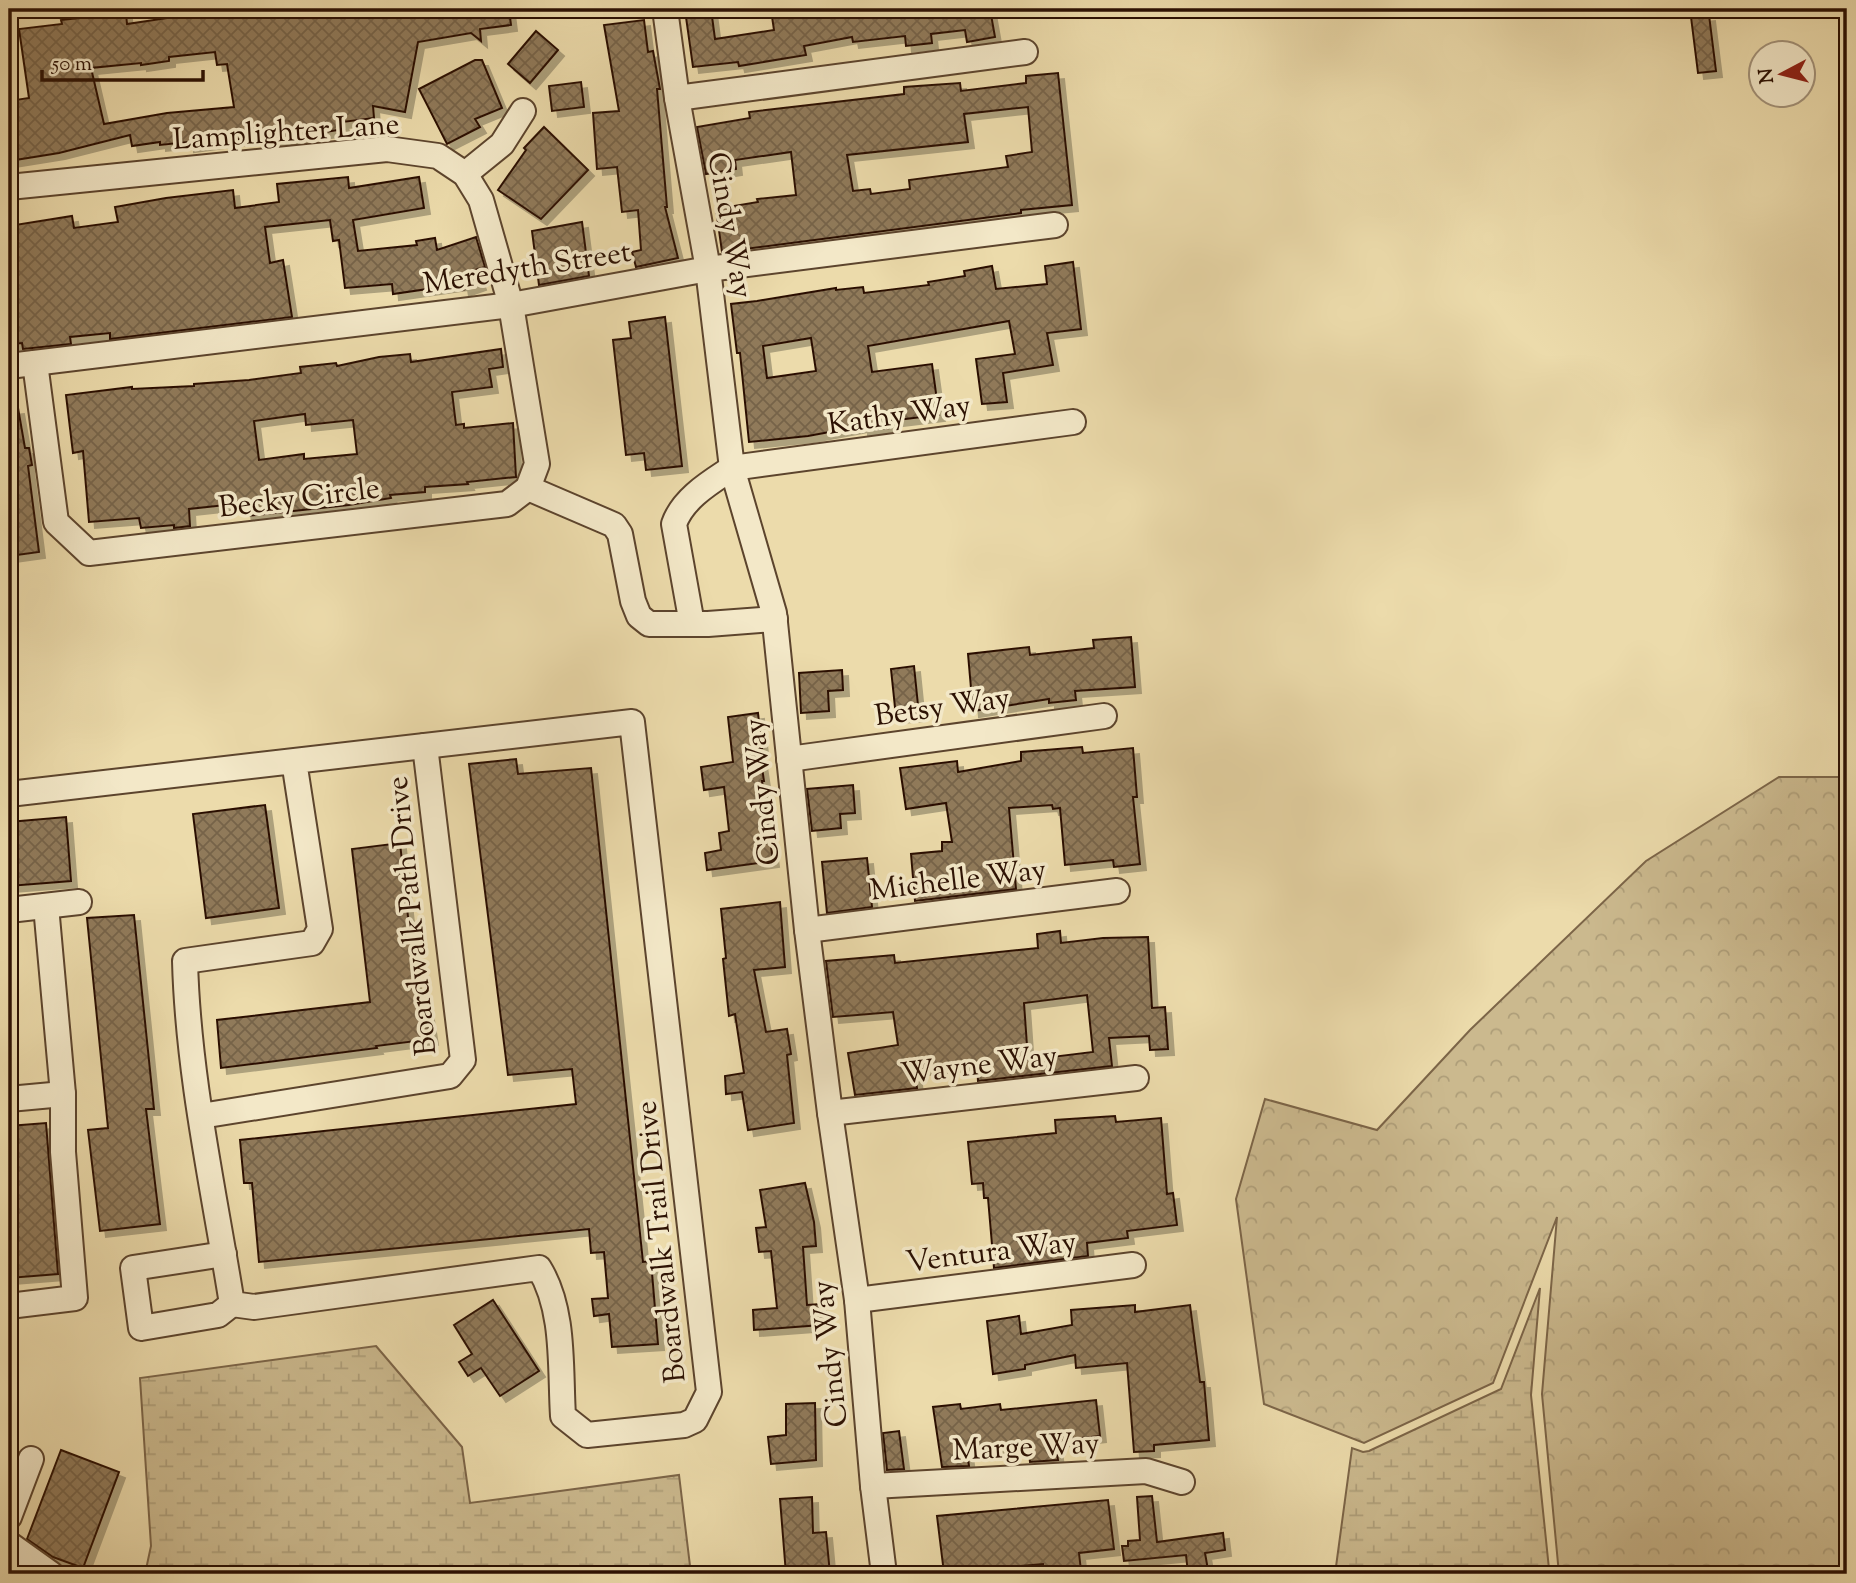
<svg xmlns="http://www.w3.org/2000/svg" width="1856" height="1583" font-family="'Sorts Mill Goudy',serif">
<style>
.forest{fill:url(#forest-crowns);stroke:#7c6548;stroke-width:2}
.wetland{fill:url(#wetland-marsh);stroke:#7c6548;stroke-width:2}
.building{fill:url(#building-cross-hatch);stroke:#2c1103;stroke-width:2;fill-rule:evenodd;filter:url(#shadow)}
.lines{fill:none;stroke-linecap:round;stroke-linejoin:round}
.minor-casing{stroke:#5c442d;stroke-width:28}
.minor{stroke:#f3e8c8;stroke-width:24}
.labels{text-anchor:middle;stroke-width:7;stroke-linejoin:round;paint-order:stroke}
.street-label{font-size:30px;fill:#2c1103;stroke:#f3e8c8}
</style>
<defs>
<pattern id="forest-crowns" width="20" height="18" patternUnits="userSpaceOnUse" patternTransform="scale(1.75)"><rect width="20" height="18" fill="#cbb98e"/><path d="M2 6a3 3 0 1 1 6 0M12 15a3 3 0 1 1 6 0" fill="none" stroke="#ae9e79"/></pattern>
<pattern id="wetland-marsh" width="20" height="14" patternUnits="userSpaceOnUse" patternTransform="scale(1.75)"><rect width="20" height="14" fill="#cbb98e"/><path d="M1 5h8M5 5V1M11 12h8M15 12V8" fill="none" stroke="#ae9e79"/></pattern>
<pattern id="building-cross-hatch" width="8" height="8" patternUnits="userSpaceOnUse" patternTransform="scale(1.75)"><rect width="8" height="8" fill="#907a5a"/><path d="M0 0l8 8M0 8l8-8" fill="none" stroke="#766348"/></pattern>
<filter id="shadow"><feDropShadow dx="6" dy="6" stdDeviation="0" flood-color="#0004"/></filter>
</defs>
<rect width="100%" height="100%" fill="#ecdbab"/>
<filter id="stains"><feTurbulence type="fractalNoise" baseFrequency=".00286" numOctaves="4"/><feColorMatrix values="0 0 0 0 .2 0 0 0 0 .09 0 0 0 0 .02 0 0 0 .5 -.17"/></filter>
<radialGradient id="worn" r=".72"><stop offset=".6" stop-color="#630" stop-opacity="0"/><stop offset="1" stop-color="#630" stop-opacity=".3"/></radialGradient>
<!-- forest -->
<path class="forest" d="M1779 777H1847V1574H1559L1542 1394 1557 1217 1493 1383 1364 1443 1264 1404 1236 1199 1265 1099 1377 1130 1470 1030 1646 861Z"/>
<!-- wetland -->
<g class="wetland">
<path d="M1540 1288 1531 1395 1549 1569 1548 1574H1335L1352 1448 1363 1452 1369 1451 1501 1389Z"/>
<path d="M376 1346 462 1447 470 1503 679 1475 691 1574H145L151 1546 140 1378Z"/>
</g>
<!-- building -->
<g class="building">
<path d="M181 9H203V13L237 9H509L511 25 480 29 481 41 471 33 418 42 405 112 373 106 374 118 342 122 344 129 271 141V135L188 146V142L160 145V142L132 146 130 135 59 153 9 161V101L29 98 19 29 62 24 61 20 126 13 127 24 181 16ZM215 52 217 65 227 64 234 107 167 113 104 124 91 68 141 63V65L169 61V57Z"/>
<path d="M711 9 715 39 774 30 771 10 782 9H990L995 37 967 42 965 30 931 34 932 43 906 46 905 36 853 42 852 37 804 46 806 55 739 66 738 62 693 67 685 10Z"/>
<path d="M1709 15 1716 71 1698 73 1691 17Z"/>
<path d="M644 20 648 52 653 51 660 89H657L667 207H665L678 258 636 267 632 252 641 250 638 210 622 212 617 167 597 169 593 113 619 111 604 25Z"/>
<path d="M536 31 558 50 530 83 508 64Z"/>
<path d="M475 60H482L502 108 475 119 480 127 447 144 419 89Z"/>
<path d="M1058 73 1072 205 1021 210V213L722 252 716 209 758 202 757 199 796 195 791 152 735 160 736 169 706 174 697 127 750 118 749 112 904 94V87L960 83 961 91 1026 83V76ZM1028 107 1032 152 1006 156 1008 167 909 180 910 189 871 194 870 189 853 191 847 155 968 142 964 114Z"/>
<path d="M581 82 584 107 552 111 549 86Z"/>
<path d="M544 127 588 170 541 219 498 190 526 150 524 148Z"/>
<path d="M348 177 349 188 419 177 424 208 353 220 358 251 417 245 416 241 435 238 437 250 476 237 485 267 475 270 480 284 463 290 462 284 393 294 392 284 345 288 339 240 333 241 330 220 265 227 270 263 283 260 292 317 110 339V333L70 337 71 344 23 349 22 343 9 344V242L18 240 15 225 72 216 74 228 118 222 115 207 166 198 233 190 235 208 279 202 277 184Z"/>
<path d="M582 222 589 276 539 285 532 231Z"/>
<path d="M1073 262 1081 329 1047 333 1053 365 1003 373 1007 402 982 404 976 359 1015 354 1009 321 868 346 872 372 932 364 939 415 889 421V428L862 431V426L808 436 749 442 740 353H737L731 304 757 301 836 288V290L863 287 864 293 929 285 928 282 965 276 964 271 992 266 996 289 1047 284 1045 266ZM811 338 816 371 767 378 763 346Z"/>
<path d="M665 317 682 466 646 470 644 453 626 455 613 340 631 338 629 322Z"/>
<path d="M501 349 503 367 489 369 492 387 452 392 456 425 464 424V428L513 423 516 477 467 482 468 484 425 487V492L390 495 391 498 349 505 246 516 244 503 189 509 190 526 174 528V525L141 528 139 518 89 522 83 451 73 453 66 395 132 387V389L194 386V384L249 380 301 373 300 367 336 363 337 366 379 357 410 354 411 362ZM305 414 306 425 353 420 357 454 304 459V454L259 460 254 421Z"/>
<path d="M18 408 25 448H29L32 465 28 466 39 552 9 556V409Z"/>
<path d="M1131 637 1135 687 1075 691 1076 700 1049 703V699L973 711 968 654 1029 647 1030 655 1094 648 1093 640Z"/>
<path d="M914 666 919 715 896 717 891 669Z"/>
<path d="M842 670 843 690 828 691 829 711 801 713 799 673Z"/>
<path d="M758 713 762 748H759L764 781H762L773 861 707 870 705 853 721 850 719 833 729 831 724 787 704 790 701 767 733 762 728 717Z"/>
<path d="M1082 747 1083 753 1133 748 1137 797H1133L1140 864 1114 867 1113 860 1065 865 1060 808 1053 809 1052 805 1009 808 1016 889 915 901 911 854 942 851V842H952L946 803 906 809 900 768 957 761 958 772 1021 761V752Z"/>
<path d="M516 759 518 774 591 768 643 1262 651 1261 658 1344 612 1347 609 1314 594 1316 592 1299 608 1298 604 1252 591 1253 589 1229 259 1262 252 1183H244L240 1140 576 1104 572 1069 508 1075 469 764Z"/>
<path d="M853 785 855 813 840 814 841 828 812 831 807 789Z"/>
<path d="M265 805 279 908 206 918 193 814Z"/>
<path d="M66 817 71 881 9 886V822Z"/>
<path d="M400 843 418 1009 427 1008 432 1039 376 1046 377 1048 221 1068 217 1020 370 1002 352 849Z"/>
<path d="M867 858 872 907 827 913 822 862Z"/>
<path d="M780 902 785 967 754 970 766 1032 787 1029 791 1054 787 1055 794 1123 748 1130 742 1092 726 1094 725 1076 744 1073 735 1014 729 1016 723 959 726 958 721 909Z"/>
<path d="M134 915 154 1109H146L160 1224 100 1231 88 1130 108 1128 87 918Z"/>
<path d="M1060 931 1061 943 1103 938 1148 937 1152 1008 1165 1007 1168 1049 1150 1050 1149 1036 1109 1038 1112 1066 978 1081 977 1063 915 1070 917 1088 855 1095 848 1053 898 1045 893 1012 833 1017 826 961 894 955 895 963 1038 948 1037 934ZM1087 995 1093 1052 1028 1060 1024 1003Z"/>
<path d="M1115 1116 1116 1122 1161 1118 1167 1194 1173 1193 1177 1225 1127 1231 1128 1238 1087 1243 1088 1256 994 1268 988 1198H984L983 1183 972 1184 968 1142 1056 1133 1055 1120Z"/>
<path d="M46 1123 58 1274 9 1278V1126Z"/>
<path d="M805 1183 814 1222 816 1246 803 1247 807 1305 820 1304 821 1325 754 1330 753 1310 777 1308 771 1251 759 1252 756 1228 766 1227 760 1190Z"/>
<path d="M493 1300 539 1371 500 1396 481 1368 468 1376 459 1362 472 1354 454 1325Z"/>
<path d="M1135 1305V1312L1190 1305 1200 1382H1204L1209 1440 1154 1445V1451L1134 1452 1127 1363 1076 1368 1075 1355 1025 1365V1369L993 1374 987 1321 1019 1316 1021 1334 1072 1325 1071 1310Z"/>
<path d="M1096 1400 1100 1436 1055 1441 1058 1460 1030 1462 1028 1444 967 1452 969 1466 942 1467 933 1407 960 1404 961 1409 1000 1404 1001 1410Z"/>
<path d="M815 1403 816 1460 771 1464 768 1437 786 1435V1404Z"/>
<path d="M899 1431 904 1469 887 1470 883 1433Z"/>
<path d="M61 1450 119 1472 83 1568 53 1557 27 1539Z"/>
<path d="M1152 1496 1157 1542 1223 1533 1225 1550 1205 1553 1208 1570 1188 1573 1186 1555 1124 1561 1122 1546H1128V1541L1140 1540 1137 1497Z"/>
<path d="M812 1497 813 1533 826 1532 830 1574H786L780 1499Z"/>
<path d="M1108 1500 1114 1549 1079 1553 1081 1571 1044 1574 1043 1564 944 1573 937 1516Z"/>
</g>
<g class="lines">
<defs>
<g id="minor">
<path d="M665 9 677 98 708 269 732 468 774 613 807 930 830 1113 857 1300 873 1486 884 1574"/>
<path d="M677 98 1025 52"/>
<path d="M465 174 502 144 523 111"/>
<path d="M9 187 387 149 438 156 465 174 481 200 511 305 537 464 528 488 507 504 89 553 56 522 35 363"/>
<path d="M9 366 511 305 708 269 1055 225"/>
<path d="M528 488 614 525 620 534 633 601 639 616 649 624H708L775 619"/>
<path d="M692 624 674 524C683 498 711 482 732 468L1073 422"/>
<path d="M789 759 1104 716"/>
<path d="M9 794 632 722 709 1392 695 1420 684 1425 587 1435 563 1416C560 1368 565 1310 539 1268L254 1307 232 1304C214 1191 188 1076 185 961L312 943 320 929 294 761"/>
<path d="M9 910 79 902"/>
<path d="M807 930 1117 891"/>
<path d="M9 1099 63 1094"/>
<path d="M830 1113 1136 1078"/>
<path d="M201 1116 450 1076 463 1060 425 746"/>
<path d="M224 1254 133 1268 141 1328 218 1315 232 1304"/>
<path d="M857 1300 1133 1265"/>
<path d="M9 1306 75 1298 63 1152V1094L46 906"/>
<path d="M873 1486 1146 1471 1182 1482"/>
<path d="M9 1517 31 1459"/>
<path d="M9 1544 51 1574"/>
</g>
</defs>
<!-- minor casing -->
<use href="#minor" class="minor-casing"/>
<!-- minor -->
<use href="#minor" class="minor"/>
</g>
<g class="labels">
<!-- street labels -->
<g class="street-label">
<text transform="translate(286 131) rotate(-4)" y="10">Lamplighter Lane</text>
<text transform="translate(731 225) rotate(80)" y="10">Cindy Way</text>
<text transform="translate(527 267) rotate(-9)" y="10">Meredyth Street</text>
<text transform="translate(899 414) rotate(-8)" y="10">Kathy Way</text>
<text transform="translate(299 497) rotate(-7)" y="10">Becky Circle</text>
<text transform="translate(942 706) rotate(-8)" y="10">Betsy Way</text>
<text transform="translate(761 792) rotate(-96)" y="10">Cindy Way</text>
<text transform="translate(958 879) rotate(-7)" y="10">Michelle Way</text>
<text transform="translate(411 916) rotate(-96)" y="10">Boardwalk Path Drive</text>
<text transform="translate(979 1064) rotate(-7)" y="10">Wayne Way</text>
<text transform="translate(660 1242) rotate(-96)" y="10">Boardwalk Trail Drive</text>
<text transform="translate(991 1251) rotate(-7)" y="10">Ventura Way</text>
<text transform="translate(829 1354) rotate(-96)" y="10">Cindy Way</text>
<text transform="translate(1026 1446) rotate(-3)" y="10">Marge Way</text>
</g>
</g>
<!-- margin -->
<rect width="1856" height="1583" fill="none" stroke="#ecdbab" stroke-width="35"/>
<rect x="10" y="10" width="1835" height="1562" fill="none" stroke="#2c1103" stroke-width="3.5"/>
<rect x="18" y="18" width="1821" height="1548" fill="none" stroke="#2c1103" stroke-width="2"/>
<!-- north arrow -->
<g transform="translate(1782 74) rotate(263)"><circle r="33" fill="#f3e8c8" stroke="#a39279" stroke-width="2"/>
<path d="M0-5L12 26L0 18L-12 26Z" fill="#8f2418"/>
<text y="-10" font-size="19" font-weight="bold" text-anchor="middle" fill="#2c1103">N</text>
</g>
<!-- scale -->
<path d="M42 70v10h161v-10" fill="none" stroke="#2c1103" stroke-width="3.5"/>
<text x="52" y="70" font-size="21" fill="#2c1103" stroke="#f3e8c8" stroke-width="5" paint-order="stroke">50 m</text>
<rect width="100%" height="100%" filter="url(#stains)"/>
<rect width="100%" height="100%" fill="url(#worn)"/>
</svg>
